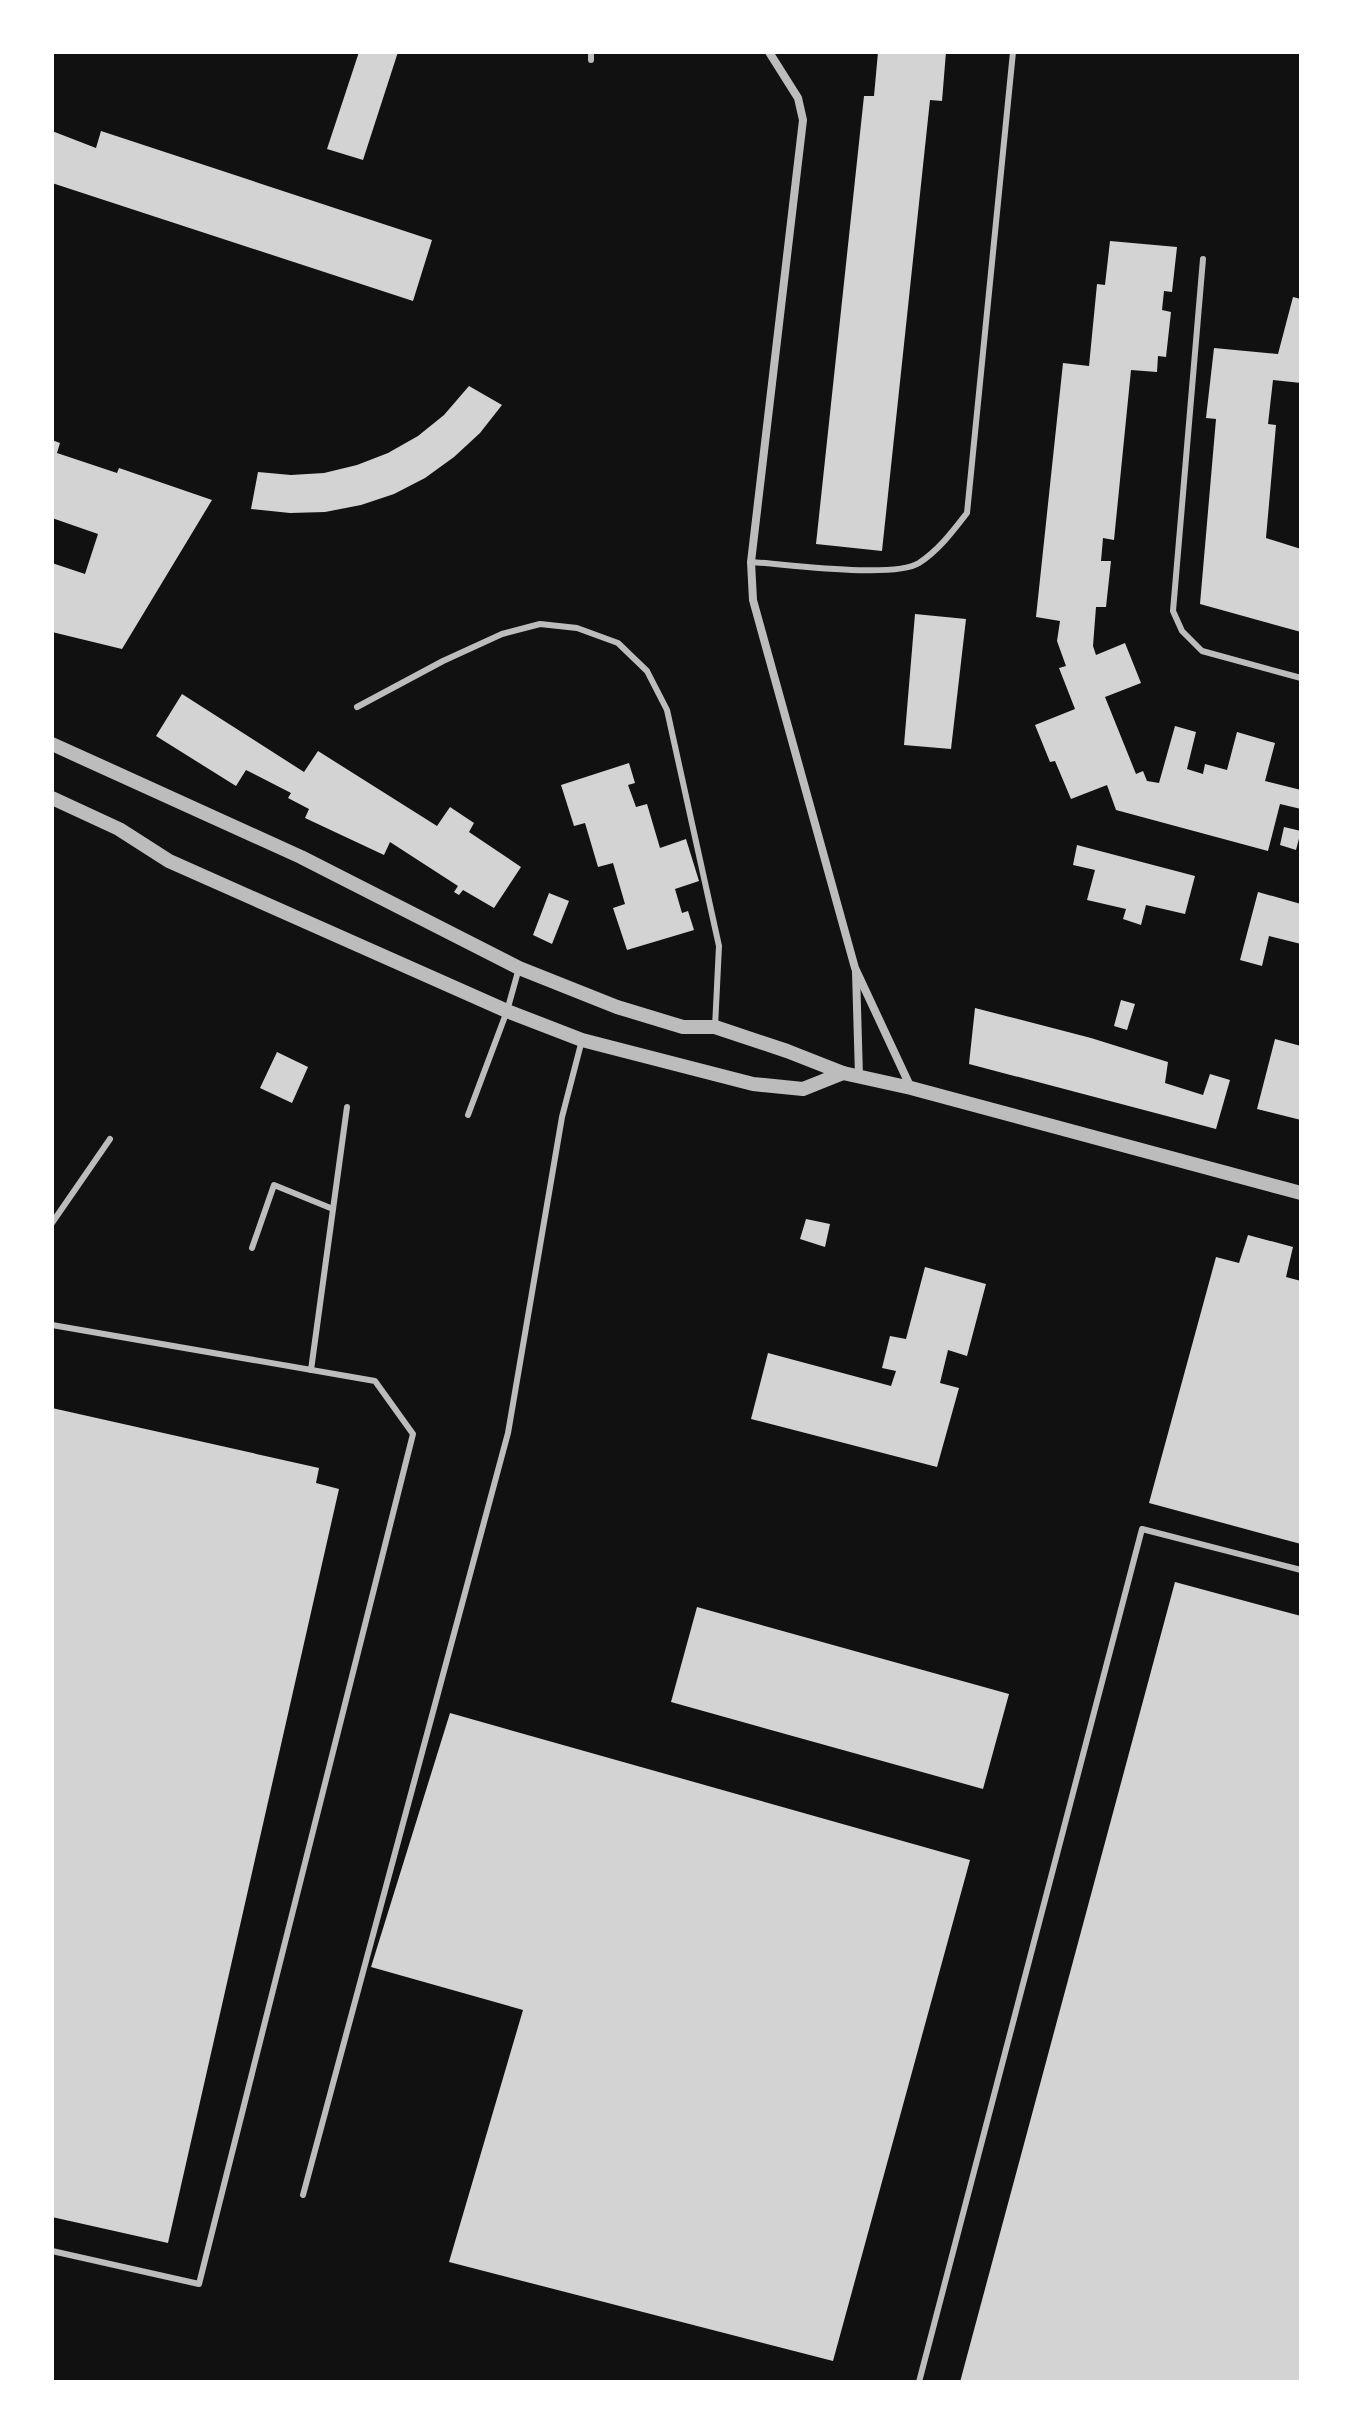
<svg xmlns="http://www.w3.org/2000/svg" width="1353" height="2434" font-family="Rubik,sans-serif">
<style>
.building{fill:#d3d3d3}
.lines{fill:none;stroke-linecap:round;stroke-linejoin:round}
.service{stroke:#bcbcbc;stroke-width:6}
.minor{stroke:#bcbcbc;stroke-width:8}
.tertiary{stroke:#bcbcbc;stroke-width:14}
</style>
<rect width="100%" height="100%" fill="#111"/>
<!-- building -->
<g class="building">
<path d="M359 52H398L363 160 327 149Z"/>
<path d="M878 52H946L942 101 930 100 882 551 816 544 864 96H874Z"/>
<path d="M52 131 96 148 101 131 432 240 413 301 52 183Z"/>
<path d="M1110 241 1177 247 1172 292 1164 291 1162 310 1171 312 1166 357 1158 356 1157 372 1131 370 1114 540 1103 538 1101 561H1111L1106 607H1096L1093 646 1096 655 1125 643 1141 683 1105 697 1136 774 1143 771 1147 781 1159 783 1175 726 1196 732 1187 769 1203 774 1205 764 1227 770 1237 732 1275 743 1265 781 1301 790V809L1280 804 1268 851 1116 810 1107 785 1071 799 1055 761 1050 762 1035 725 1075 709 1059 668 1066 666 1057 641 1060 621 1036 617 1063 363 1089 366 1097 284 1105 285Z"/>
<path d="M1293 297 1301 299V383L1273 380 1268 424 1276 425 1266 538 1301 549V632L1200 604 1216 419 1206 418 1214 348 1278 354Z"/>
<path d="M469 386 502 405 480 433 454 457 425 478 394 494 361 505 325 512 290 513 251 509 258 472 291 475 324 473 357 465 388 453 418 436 444 415Z"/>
<path d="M52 440 60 443 57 453 117 473 119 468 212 500 122 649 52 632V563L85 574 98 534 52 518Z"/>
<path d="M915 614 966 619 951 749 904 745Z"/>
<path d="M182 694 304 772 318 751 437 826 450 807 474 823 469 832 521 867 494 908 463 890 459 895 454 892 458 886 390 842 384 855 305 818 309 809 288 798 291 793 246 770 236 786 156 736Z"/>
<path d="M629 763 635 783 628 785 636 807 647 804 660 848 686 839 699 881 675 889 682 913 688 911 694 930 627 950 613 908 625 904 613 863 598 867 585 823 574 826 561 785Z"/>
<path d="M1284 827 1301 831 1296 850 1280 845Z"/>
<path d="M1077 845 1195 876 1185 914 1146 905 1141 925 1123 919 1126 909 1087 900 1095 870 1073 865Z"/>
<path d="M1258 892 1301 904V944L1269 936 1262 966 1240 960Z"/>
<path d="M549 893 569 901 552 944 533 935Z"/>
<path d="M1121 1000 1135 1004 1127 1030 1114 1026Z"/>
<path d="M975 1008 1091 1038 1168 1062 1165 1083 1203 1095 1210 1074 1230 1080 1216 1129 969 1064Z"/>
<path d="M1275 1039 1301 1046V1120L1257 1109Z"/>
<path d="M277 1052 308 1067 292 1103 260 1088Z"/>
<path d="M806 1219 830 1224 825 1247 800 1239Z"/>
<path d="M1248 1235 1293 1247 1286 1277 1301 1281V1544L1149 1503 1216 1257 1239 1263Z"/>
<path d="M925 1267 986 1284 967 1356 948 1350 940 1383 959 1388 937 1467 751 1419 768 1353 891 1386 896 1371 882 1368 890 1336 906 1339Z"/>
<path d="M52 1408 319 1468 316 1483 339 1489 168 2243 52 2217Z"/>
<path d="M1175 1582 1301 1616V2382H960Z"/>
<path d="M697 1607 1009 1694 983 1789 671 1702Z"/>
<path d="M450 1713 970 1860 833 2361 449 2262 523 2010 371 1967Z"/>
</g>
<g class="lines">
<!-- service -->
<g class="service">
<path d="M591 52V60"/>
<path d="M1203 259 1173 611 1182 631 1202 651 1301 678"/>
<path d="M751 562C785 564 893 579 919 563 939 550 953 531 967 513L1013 52"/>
<path d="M357 707 443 661 502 634 540 624 577 628 618 643 647 671 667 710 719 946 715 1027"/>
<path d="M468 1115 507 1011 519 968"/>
<path d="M52 1223 110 1139"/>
<path d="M252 1248 274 1185 333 1209"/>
<path d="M52 1325 375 1381 413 1434 199 2284 52 2251"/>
<path d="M311 1370 347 1107"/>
<path d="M303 2195 508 1433 562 1117 582 1040"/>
<path d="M919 2382 1142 1529 1301 1570"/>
</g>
<!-- minor -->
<g class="minor">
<path d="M769 52 798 98 803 120 751 562 753 600 855 968 911 1088"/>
<path d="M856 972 859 1076"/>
</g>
<!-- tertiary -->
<g class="tertiary">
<path d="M52 744 301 857 519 968 617 1007 683 1027H715L787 1051 843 1073 911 1088 1301 1193"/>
<path d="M52 798 119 829 169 861 507 1011 582 1040 753 1084 803 1089 843 1073"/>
</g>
</g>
<!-- border -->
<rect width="1353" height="2434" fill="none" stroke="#ffffff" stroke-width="108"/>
</svg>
